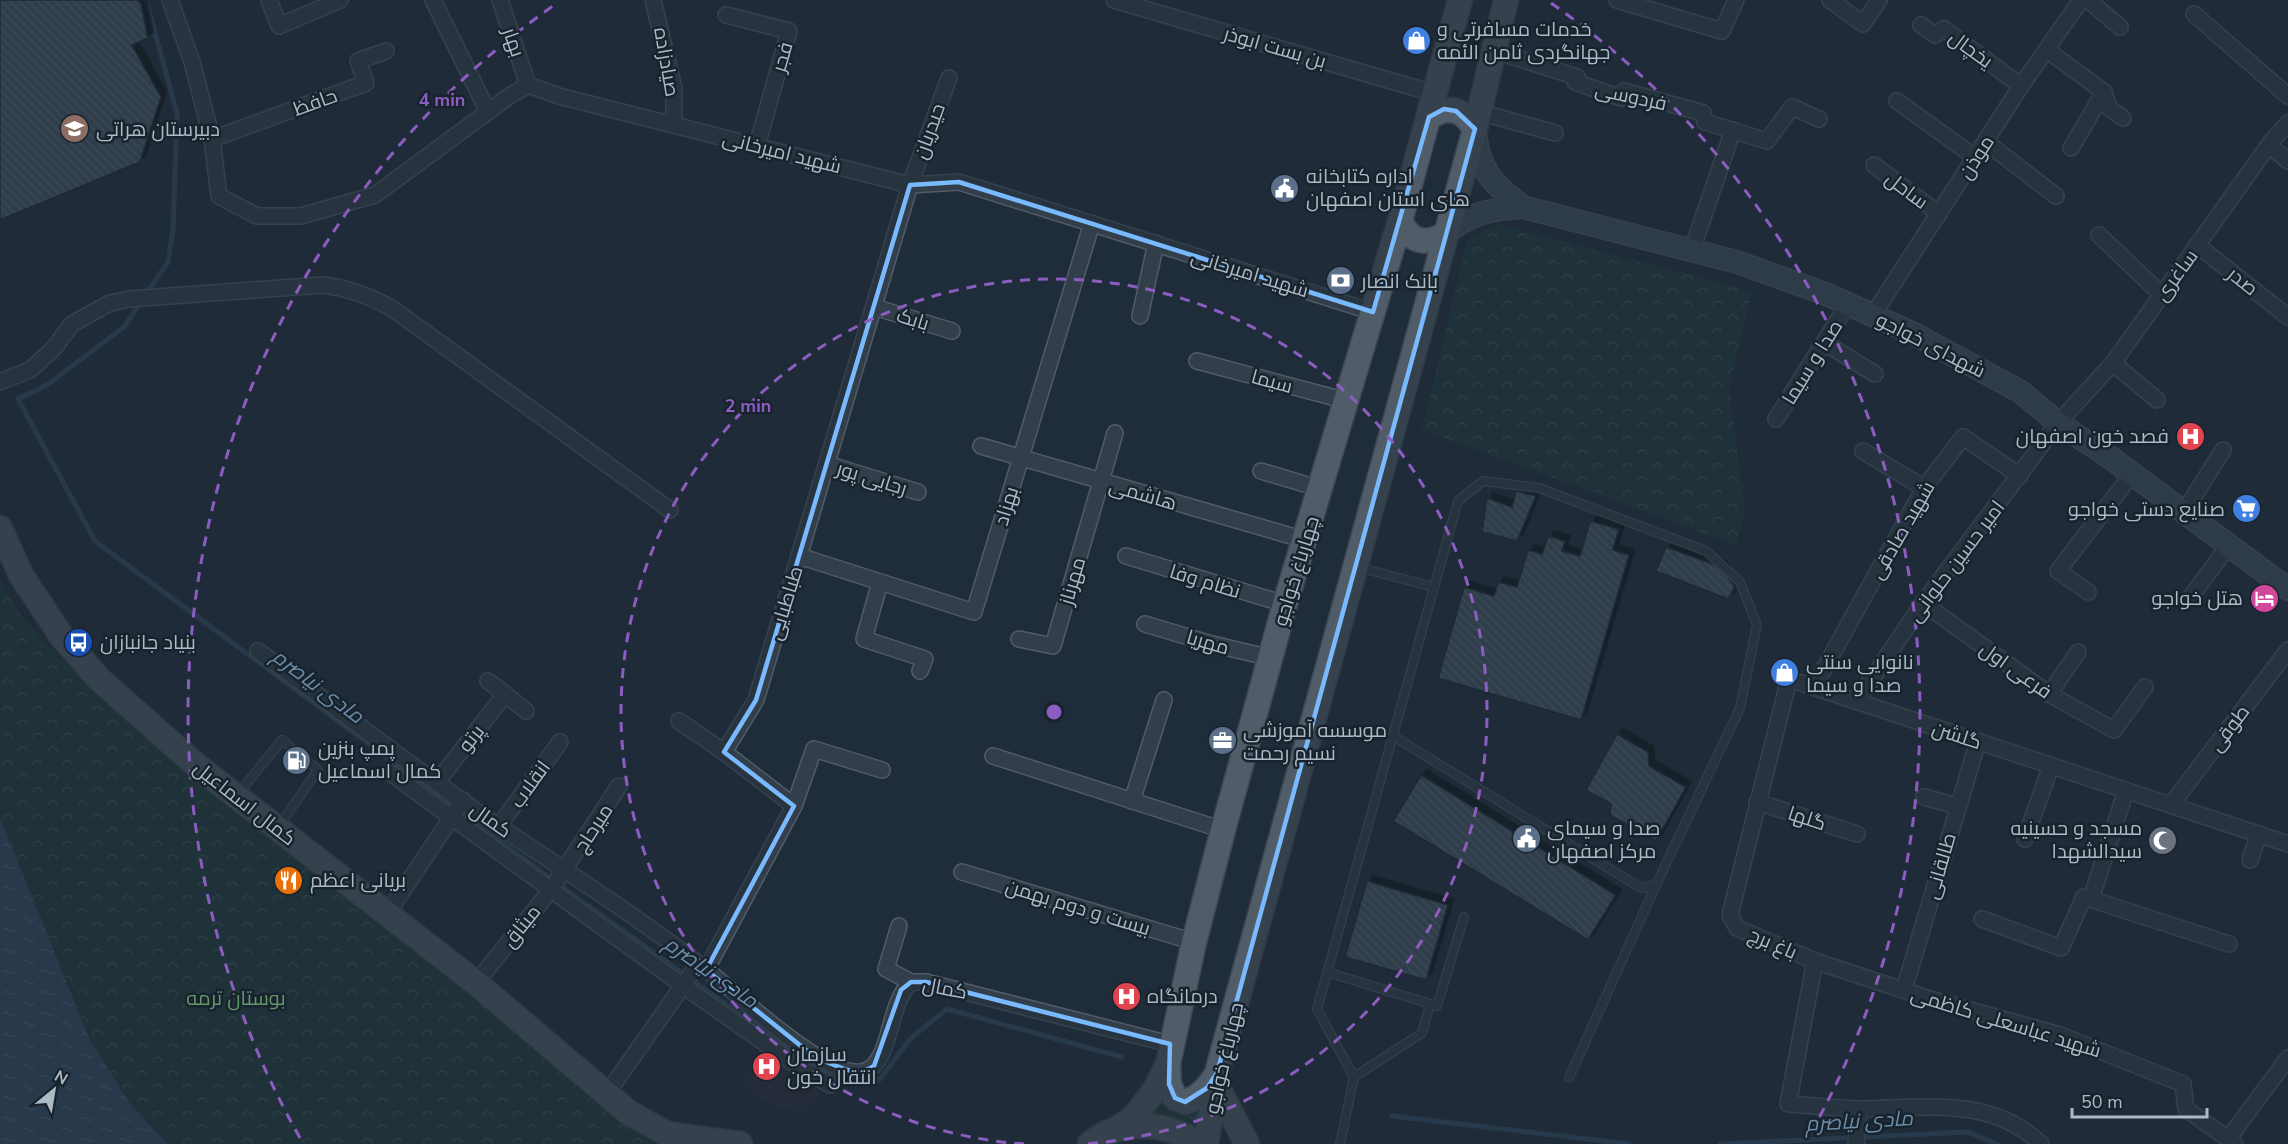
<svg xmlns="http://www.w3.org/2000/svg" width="2288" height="1144" font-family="'Nunito Sans',Cairo,sans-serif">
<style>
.medical{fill:#2b2b3a}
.grass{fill:url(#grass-tufts)}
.park{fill:url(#park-crowns)}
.water{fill:url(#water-ripples)}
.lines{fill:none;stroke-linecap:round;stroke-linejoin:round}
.stream{stroke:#314a61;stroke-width:5}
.building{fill:url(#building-back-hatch);stroke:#1a252f;stroke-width:1.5;filter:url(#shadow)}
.service-casing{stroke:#505c67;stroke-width:10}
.minor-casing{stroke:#505c67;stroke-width:18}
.secondary-casing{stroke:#505c67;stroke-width:24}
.primary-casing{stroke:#3c4752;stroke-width:27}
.service{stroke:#323e49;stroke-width:8}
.minor{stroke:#323e49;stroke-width:15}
.secondary{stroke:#404e5c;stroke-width:21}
.primary{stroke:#505d69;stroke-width:24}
.marked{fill:none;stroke:#79baff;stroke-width:4.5;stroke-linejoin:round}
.ring{fill:none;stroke:#8c5dc1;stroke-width:3;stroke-dasharray:10 8}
.labels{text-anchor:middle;stroke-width:5;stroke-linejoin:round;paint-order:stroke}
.poi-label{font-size:20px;fill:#acb9c6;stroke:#18232d;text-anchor:start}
.street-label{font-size:20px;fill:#acb9c6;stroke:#18232d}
.park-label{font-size:20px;fill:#639869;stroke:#18232d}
.water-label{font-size:21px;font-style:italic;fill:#6b8dac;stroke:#18232d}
.centre{fill:#8c5dc1;stroke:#18232d;stroke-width:3}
.ring-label{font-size:18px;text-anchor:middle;font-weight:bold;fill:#8c5dc1;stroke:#18232d;stroke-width:5;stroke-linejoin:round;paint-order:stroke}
</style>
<defs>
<pattern id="grass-tufts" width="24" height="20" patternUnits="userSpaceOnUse" patternTransform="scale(1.5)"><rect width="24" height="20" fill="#21393a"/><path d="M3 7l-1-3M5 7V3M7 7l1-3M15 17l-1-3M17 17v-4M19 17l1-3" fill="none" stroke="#3f5455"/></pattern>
<pattern id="park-crowns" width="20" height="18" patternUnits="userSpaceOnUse" patternTransform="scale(1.5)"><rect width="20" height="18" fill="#21393a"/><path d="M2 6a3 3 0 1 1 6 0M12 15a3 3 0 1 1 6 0" fill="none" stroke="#3f5455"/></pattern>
<pattern id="water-ripples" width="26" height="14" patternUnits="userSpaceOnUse" patternTransform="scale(1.5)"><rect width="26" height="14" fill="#314a61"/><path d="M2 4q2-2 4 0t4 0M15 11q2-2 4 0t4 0" fill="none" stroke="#4c6276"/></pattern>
<pattern id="building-back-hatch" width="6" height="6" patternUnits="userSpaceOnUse" patternTransform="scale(1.5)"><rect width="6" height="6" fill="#445463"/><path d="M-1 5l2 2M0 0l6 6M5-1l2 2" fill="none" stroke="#5c6a78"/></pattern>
<filter id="shadow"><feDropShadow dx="5.5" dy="-5.5" stdDeviation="0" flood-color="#0009"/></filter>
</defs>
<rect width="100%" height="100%" fill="#1f2c39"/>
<!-- medical -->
<path class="medical" d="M761 1050 820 1092 801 1112 795 1109 793 1112 784 1107 780 1111 765 1100 762 1103 749 1095 751 1090 738 1081Z"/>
<!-- grass -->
<path class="grass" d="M1163 1091 1205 1104 1201 1139 1137 1120Z"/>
<!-- park -->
<g class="park">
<path d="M1496 224 1752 291 1729 389 1745 510 1736 545 1422 430 1467 240Z"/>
<path d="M0 578C23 637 114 704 163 746 323 883 491 1010 654 1144H167L129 1102 89 1038 0 817Z"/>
</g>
<!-- water -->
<path class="water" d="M0 817 89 1038 129 1102 167 1144H0Z"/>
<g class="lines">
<!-- stream -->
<g class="stream">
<path d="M146 0 177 113 173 230 168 262 124 327 47 385 18 399 95 541 547 876 787 1048 835 1079 879 1080 911 1038 947 1009 1122 1057"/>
<path d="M1392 1116 1629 1144"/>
<path d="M1720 1144 1968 1132 1997 1144"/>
</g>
</g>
<!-- building -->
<g class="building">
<path d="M0 0H137L141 4 148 38 132 45 161 97 140 162 0 220Z"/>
<path d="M1516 491 1536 496 1517 541 1482 532 1487 498 1512 507Z"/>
<path d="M1590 521 1619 529 1613 550 1629 555 1581 720 1438 678 1464 587 1494 596 1498 582 1517 587 1528 550 1542 554 1548 536 1565 541 1562 551 1580 556Z"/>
<path d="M1666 547 1721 567 1735 587 1728 599 1656 571Z"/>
<path d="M1617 734 1648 752 1649 766 1686 787 1656 841 1610 815 1611 804 1586 790Z"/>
<path d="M1421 775 1616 895 1588 940 1393 821Z"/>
<path d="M1367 881 1448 905 1426 980 1345 957Z"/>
</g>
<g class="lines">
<defs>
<g id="service">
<path d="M1357 567 1434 587"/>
<path d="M238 794 282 740 318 770 279 826"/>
<path d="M1327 972 1437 1006 1464 917"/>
<path d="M1354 1077 1422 1033 1430 1004"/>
<path d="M1569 1078 1656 885"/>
<path d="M1340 1144 1354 1077 1317 1009 1458 501 1483 481 1539 488 1706 551 1740 582 1757 625 1740 708 1656 885 1641 888 1393 736"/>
</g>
<g id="minor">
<path d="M170 0 192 62 212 139 219 196 257 216H301L375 195 508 97 528 85 559 96 910 185 959 182 1373 312"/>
<path d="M269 0 279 26 340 0"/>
<path d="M433 0 488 112"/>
<path d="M500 0 528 85"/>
<path d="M653 0 674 88V125"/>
<path d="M1114 0 1436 94"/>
<path d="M1617 0 1722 31 1736 0"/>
<path d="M1830 0 1863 24 1879 0"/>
<path d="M2088 0 2120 27"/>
<path d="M2194 14 2288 96"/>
<path d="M726 15 789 31 757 146"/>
<path d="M1921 25 1935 35 1944 29 2021 86"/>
<path d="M2047 50 2104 92 2109 108 2123 118"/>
<path d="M1495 51 1577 77 1575 82 1621 98 1624 91 1703 113 1705 122 1767 141 1792 107 1819 119"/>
<path d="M1897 101 1976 158"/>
<path d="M1479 112 1555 133"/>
<path d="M212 139 366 83 358 61 386 51"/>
<path d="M1986 142 2056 196"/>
<path d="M2269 145 2288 161"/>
<path d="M2071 148 2104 92"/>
<path d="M1874 165 1939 214"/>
<path d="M2099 235 2162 295"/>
<path d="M2197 245 2288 317"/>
<path d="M1692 250 1733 130"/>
<path d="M874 307 952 331"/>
<path d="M1873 315 2021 86 2081 0"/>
<path d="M1140 316 1156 243"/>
<path d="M1825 343 1875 374"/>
<path d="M1197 361 1347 401"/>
<path d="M2113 363 2157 400"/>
<path d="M0 382 30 370 54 348 72 324 110 303 129 299 323 285C349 288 370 296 393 309L670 510"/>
<path d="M1776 419 1848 304"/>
<path d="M981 446 1305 540"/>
<path d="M1863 451 1924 488"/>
<path d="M827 464 918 492"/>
<path d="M1261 471 1321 489"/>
<path d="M2184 512 2223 450"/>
<path d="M799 556 974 612 1092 223"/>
<path d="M1126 556 1285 604"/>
<path d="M880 582 864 639 925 659 920 671"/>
<path d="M2088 592 2058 571 2132 474"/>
<path d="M2190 598 2229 545"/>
<path d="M1923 603 2049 694 2114 730 2145 687"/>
<path d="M1145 624 1212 644 1271 658"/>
<path d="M1019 639 1053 646 1115 433"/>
<path d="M258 651C339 709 417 772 500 827 570 874 641 919 708 971 736 993 831 1083 865 1071 892 1062 887 1004 911 982H926L1170 1044"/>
<path d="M1814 687 1924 488 1963 437 2020 476"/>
<path d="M505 694 526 711"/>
<path d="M2049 694 2078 652"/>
<path d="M1857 701 1923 603 2058 423 2113 363 2271 142 2288 123"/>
<path d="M679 721 724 752"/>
<path d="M993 756 1223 830"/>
<path d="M389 772 682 985 793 1063 830 1085"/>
<path d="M438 781 505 694 488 681"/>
<path d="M1924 797 1957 806"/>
<path d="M1132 801 1164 700"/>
<path d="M1757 802 1857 834"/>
<path d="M2171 805 2288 650"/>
<path d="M794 806 814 749 882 770"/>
<path d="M499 826 560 742"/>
<path d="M2025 839 2051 766"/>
<path d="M2250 860 2259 834"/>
<path d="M962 872 1194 942"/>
<path d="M2091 899 2126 790"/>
<path d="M387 914 463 800"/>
<path d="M1982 919 2061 948 2084 897 2229 944"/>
<path d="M899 926 886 969 911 982"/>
<path d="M1815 961 1788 1104C1812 1105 1837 1109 1862 1109 1925 1108 1991 1096 2041 1144"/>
<path d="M706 970 794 806 724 752 756 700 910 185 949 78"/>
<path d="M476 983 550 891 619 786"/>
<path d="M1904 990 1978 741"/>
<path d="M606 1095 698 964"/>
<path d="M2228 1139 2288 1058"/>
<path d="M1856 1144 1859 1109"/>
<path d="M2235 1144 2186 1109 2183 1084 2060 1035 1930 999 1815 961 1737 928 1730 915 1789 679 2288 844"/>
</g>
<g id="secondary">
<path d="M1475 130C1478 169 1492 184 1523 207"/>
<path d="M1444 235C1469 213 1491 209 1523 207L1737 262 1826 294 1916 335 2021 392 2058 423 2108 456 2288 589"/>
</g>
<g id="primary">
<path d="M1429 117C1450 105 1462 108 1475 129"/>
<path d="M1400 221C1410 241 1424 246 1444 235"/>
<path d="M0 528 21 575 62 637 99 679 196 765 476 983 628 1112 667 1134 740 1144"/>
<path d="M1168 1064 1169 1084 1175 1098 1185 1102C1201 1097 1208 1087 1217 1074"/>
<path d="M1216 1084 1247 1144"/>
<path d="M1117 1129 1134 1117 1155 1090 1168 1064 1194 942 1223 830 1285 604 1400 221 1460 0"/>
<path d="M1090 1144C1120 1118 1168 1122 1198 1144"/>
<path d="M1206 1144 1217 1073 1475 129 1506 0"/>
</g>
</defs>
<!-- service casing -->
<use href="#service" class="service-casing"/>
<!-- minor casing -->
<use href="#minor" class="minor-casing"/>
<!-- secondary casing -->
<use href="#secondary" class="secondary-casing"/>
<!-- primary casing -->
<use href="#primary" class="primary-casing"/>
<!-- service -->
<use href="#service" class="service"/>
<!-- minor -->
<use href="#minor" class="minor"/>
<!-- secondary -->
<use href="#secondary" class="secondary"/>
<!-- primary -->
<use href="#primary" class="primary"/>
</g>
<!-- marked area -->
<path d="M0 0H2288V1144H0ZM1444 109 1456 111 1475 129 1217 1073 1207 1088 1185 1102 1175 1098 1169 1084 1170 1044 926 982H911L901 990 874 1066 863 1072 847 1070 816 1058 706 970 794 806 724 752 756 700 910 185 959 182 1373 312 1429 117Z" fill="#1f2c39" fill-opacity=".55" fill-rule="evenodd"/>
<path class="marked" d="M1444 109 1456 111 1475 129 1217 1073 1207 1088 1185 1102 1175 1098 1169 1084 1170 1044 926 982H911L901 990 874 1066 863 1072 847 1070 816 1058 706 970 794 806 724 752 756 700 910 185 959 182 1373 312 1429 117Z"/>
<!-- distance rings -->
<g class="ring">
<path d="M1024 1144A433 433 0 1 1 1084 1144"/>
<path d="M300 1138A866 866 0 0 1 557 3M1551 3A866 866 0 0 1 1808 1138"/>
</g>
<!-- icons -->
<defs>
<symbol id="shop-disc" viewBox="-11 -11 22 22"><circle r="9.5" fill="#3f7fe0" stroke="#18232d"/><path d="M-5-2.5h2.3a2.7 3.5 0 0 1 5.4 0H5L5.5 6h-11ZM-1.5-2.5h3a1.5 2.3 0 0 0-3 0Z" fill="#fff"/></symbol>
<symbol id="school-disc" viewBox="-11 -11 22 22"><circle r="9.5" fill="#8d6e63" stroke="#18232d"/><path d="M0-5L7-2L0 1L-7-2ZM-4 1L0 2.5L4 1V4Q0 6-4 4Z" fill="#fff"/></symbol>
<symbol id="civic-disc" viewBox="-11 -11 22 22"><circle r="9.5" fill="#5c6f8a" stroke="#18232d"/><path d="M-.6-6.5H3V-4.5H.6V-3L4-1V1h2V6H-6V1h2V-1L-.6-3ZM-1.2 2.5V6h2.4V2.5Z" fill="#fff"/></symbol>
<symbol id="bank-disc" viewBox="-11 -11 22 22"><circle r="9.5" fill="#5c6f8a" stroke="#18232d"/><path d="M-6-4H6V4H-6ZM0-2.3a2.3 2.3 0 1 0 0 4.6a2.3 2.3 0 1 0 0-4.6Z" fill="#fff"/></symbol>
<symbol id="hospital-disc" viewBox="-11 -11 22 22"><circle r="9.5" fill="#e0444e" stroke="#18232d"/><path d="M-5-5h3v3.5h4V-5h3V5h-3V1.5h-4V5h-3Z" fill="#fff"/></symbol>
<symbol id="supermarket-disc" viewBox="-11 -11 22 22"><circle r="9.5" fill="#3f7fe0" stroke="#18232d"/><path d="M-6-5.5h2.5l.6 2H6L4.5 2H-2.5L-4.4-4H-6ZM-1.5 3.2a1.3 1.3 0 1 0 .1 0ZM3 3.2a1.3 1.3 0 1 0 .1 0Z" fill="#fff"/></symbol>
<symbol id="hotel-disc" viewBox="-11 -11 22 22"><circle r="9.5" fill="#d1479c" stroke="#18232d"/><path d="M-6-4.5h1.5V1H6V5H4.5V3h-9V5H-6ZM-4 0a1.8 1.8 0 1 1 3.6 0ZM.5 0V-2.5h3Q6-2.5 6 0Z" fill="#fff"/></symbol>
<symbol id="bus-disc" viewBox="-11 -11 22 22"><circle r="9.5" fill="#1a4fb4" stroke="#18232d"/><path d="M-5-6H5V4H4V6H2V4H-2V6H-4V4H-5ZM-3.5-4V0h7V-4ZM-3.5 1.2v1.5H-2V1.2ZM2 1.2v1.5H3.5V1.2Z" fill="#fff"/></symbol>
<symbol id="office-disc" viewBox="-11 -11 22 22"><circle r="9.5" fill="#5c6f8a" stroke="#18232d"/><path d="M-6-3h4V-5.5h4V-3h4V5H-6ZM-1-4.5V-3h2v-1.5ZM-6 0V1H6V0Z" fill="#fff"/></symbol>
<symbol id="fuel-disc" viewBox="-11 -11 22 22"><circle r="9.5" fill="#5c6f8a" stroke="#18232d"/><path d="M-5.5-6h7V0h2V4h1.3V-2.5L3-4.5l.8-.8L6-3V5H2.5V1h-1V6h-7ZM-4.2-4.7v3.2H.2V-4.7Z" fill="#fff"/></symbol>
<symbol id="mosque-disc" viewBox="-11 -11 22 22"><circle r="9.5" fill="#6b7280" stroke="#18232d"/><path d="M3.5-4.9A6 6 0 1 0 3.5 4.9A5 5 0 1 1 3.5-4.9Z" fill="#fff"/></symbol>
<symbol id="restaurant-disc" viewBox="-11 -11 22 22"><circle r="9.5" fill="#e8710a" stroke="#18232d"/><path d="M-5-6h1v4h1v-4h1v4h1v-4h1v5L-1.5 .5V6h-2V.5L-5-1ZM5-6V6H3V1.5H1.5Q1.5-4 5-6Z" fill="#fff"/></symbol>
</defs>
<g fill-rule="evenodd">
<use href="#shop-disc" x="1400" y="24" width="33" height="33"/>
<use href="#school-disc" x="58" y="112" width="33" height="33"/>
<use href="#civic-disc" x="1268" y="172" width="33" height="33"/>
<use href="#bank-disc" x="1324" y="264" width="33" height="33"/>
<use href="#hospital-disc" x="2174" y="420" width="33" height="33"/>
<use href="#supermarket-disc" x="2230" y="492" width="33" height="33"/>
<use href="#hotel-disc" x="2248" y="582" width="33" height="33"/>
<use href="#bus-disc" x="62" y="626" width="33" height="33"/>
<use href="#shop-disc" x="1768" y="656" width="33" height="33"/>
<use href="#office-disc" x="1206" y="724" width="33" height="33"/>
<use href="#fuel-disc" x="280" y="744" width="33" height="33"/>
<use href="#civic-disc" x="1510" y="822" width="33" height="33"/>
<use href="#mosque-disc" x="2146" y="824" width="33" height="33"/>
<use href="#restaurant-disc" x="272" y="864" width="33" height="33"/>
<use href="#hospital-disc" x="1110" y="980" width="33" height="33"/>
<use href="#hospital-disc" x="750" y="1050" width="33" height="33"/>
</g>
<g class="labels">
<!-- poi labels -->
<g class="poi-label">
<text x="1437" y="36">خدمات مسافرتی و<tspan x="1437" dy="23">جهانگردی ثامن الئمه</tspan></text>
<text x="96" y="136">دبیرستان هراتی</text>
<text x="1306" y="183">اداره کتابخانه<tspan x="1306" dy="23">های استان اصفهان</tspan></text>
<text x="1361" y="288">بانک انصار</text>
<text x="2169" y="443" text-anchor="end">فصد خون اصفهان</text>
<text x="2225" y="516" text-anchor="end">صنایع دستی خواجو</text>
<text x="2243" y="605" text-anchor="end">هتل خواجو</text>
<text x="100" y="649">بنیاد جانبازان</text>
<text x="1806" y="669">نانوایی سنتی<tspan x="1806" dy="23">صدا و سیما</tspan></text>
<text x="1243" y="737">موسسه آموزشی<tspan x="1243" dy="23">نسیم رحمت</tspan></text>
<text x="318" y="755">پمپ بنزین<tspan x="318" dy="23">کمال اسماعیل</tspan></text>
<text x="1547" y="835">صدا و سیمای<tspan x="1547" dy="23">مرکز اصفهان</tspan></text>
<text x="2142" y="835" text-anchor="end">مسجد و حسینیه<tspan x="2142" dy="23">سیدالشهدا</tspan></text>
<text x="310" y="887">بریانی اعظم</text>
<text x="1147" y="1003">درمانگاه</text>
<text x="787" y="1061">سازمان<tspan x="787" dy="23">انتقال خون</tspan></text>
</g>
<!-- street labels -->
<g class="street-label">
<text transform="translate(514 42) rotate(71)" y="7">بهار</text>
<text transform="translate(1275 47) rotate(16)" y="7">بن بست ابوذر</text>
<text transform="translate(1971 49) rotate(36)" y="7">یخچال</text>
<text transform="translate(782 57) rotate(-74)" y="7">فجر</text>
<text transform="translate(667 62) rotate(80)" y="7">صیادزاده</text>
<text transform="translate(1631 96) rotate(12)" y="7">فردوسی</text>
<text transform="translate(315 102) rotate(-20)" y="7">حافظ</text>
<text transform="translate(929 131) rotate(-70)" y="7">حیدریان</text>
<text transform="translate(782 152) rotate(14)" y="7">شهید امیرخانی</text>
<text transform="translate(1976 157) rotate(-57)" y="7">موذن</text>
<text transform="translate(1907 190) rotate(37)" y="7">ساحل</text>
<text transform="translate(1250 273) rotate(17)" y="7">شهید امیرخانی</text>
<text transform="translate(2176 275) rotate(-54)" y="7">ساغری</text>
<text transform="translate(2243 281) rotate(39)" y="7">صدر</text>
<text transform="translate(913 319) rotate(17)" y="7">بابک</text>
<text transform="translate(1931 345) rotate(27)" y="7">شهدای خواجو</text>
<text transform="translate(1812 362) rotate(-58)" y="7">صدا و سیما</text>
<text transform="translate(1272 381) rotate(15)" y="7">سیما</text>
<text transform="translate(872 478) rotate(17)" y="7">رجایی پور</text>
<text transform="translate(1143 494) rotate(16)" y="7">هاشمی</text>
<text transform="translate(1006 506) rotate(-73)" y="7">بهزاد</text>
<text transform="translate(1902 530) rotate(-60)" y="7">شهید صادقی</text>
<text transform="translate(1956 561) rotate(-53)" y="7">امیر حسین حلوانی</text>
<text transform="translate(1296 571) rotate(-73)" y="7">چهارباغ خواجو</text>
<text transform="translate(1072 581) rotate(-74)" y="7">مهرناز</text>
<text transform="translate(1205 581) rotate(17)" y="7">نظام وفا</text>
<text transform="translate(785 603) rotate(-73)" y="7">طباطبایی</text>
<text transform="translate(1208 642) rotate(16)" y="7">مهریا</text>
<text transform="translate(2016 670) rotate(35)" y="7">فرعی اول</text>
<text transform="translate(2229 728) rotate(-53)" y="7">طوقی</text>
<text transform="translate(1957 735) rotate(18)" y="7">گلشن</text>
<text transform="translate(471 738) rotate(-52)" y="7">پرتو</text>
<text transform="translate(530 784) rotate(-54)" y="7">انقلاب</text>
<text transform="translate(245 803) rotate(38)" y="7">کمال اسماعیل</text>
<text transform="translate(1807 818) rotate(18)" y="7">گلها</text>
<text transform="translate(491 820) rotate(35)" y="7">کمال</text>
<text transform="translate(593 828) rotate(-57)" y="7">میرحاج</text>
<text transform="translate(1940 866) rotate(-74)" y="7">طالقانی</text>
<text transform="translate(1078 907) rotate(17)" y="7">بیست و دوم بهمن</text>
<text transform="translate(521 926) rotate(-51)" y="7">میثاق</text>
<text transform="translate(1773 943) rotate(23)" y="7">باغ برج</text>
<text transform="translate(945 988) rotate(11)" y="7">کمال</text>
<text transform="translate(2006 1022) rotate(17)" y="7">شهید عباسعلی کاظمی</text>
<text transform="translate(1224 1058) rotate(-77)" y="7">چهارباغ خواجو</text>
</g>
<!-- park labels -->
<g class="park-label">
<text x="236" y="1005">بوستان ترمه</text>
</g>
<!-- water labels -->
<g class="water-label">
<text transform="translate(318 686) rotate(37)" y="7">مادی نیاصرم</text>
<text transform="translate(711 972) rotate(35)" y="7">مادی نیاصرم</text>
<text transform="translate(1859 1121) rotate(-3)" y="7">مادی نیاصرم</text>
</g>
</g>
<circle cx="1054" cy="712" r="9" class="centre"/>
<g class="ring-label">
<text x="442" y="106">4 min</text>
<text x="748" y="412">2 min</text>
</g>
<!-- north arrow -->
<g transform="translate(54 1090) rotate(30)" stroke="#18232d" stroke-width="4.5" paint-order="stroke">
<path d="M0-4.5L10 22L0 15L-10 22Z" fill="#acb9c6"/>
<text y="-9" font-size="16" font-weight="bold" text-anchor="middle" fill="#acb9c6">N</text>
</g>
<!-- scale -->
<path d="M2072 1108v9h135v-9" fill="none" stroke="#acb9c6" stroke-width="3"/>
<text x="2081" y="1108" font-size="18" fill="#acb9c6" stroke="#18232d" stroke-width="4.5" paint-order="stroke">50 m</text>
</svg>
